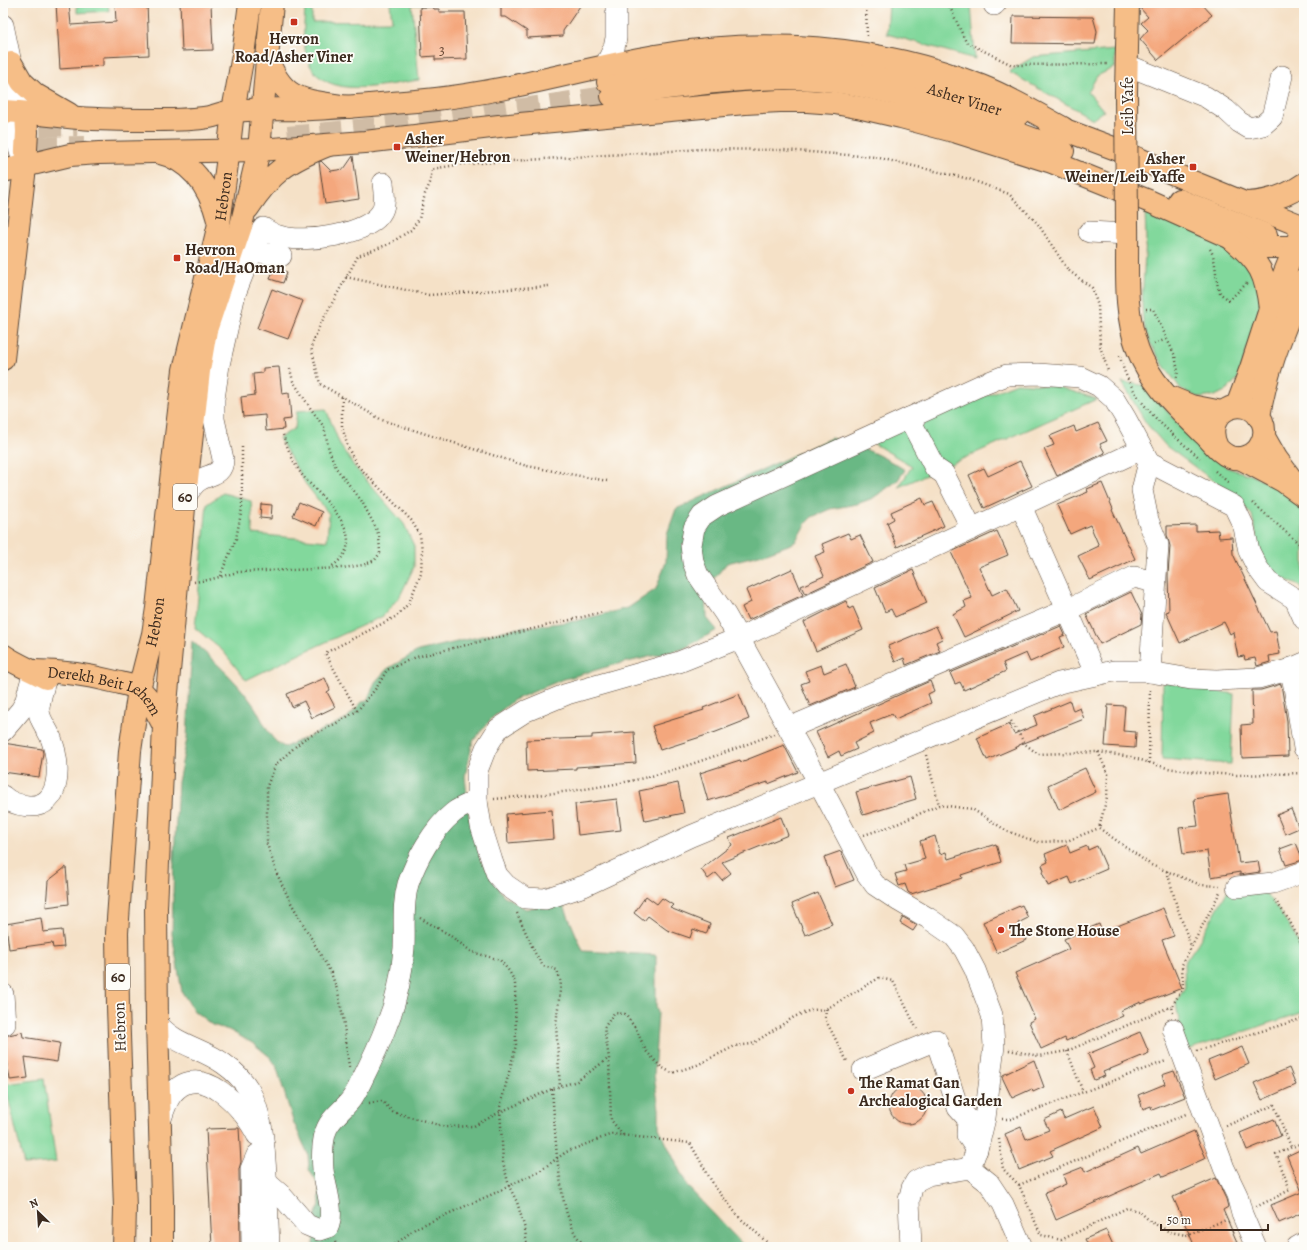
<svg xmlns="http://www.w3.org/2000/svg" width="1307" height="1250" font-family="Alegreya,serif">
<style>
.green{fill:#82d89c;stroke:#5e815d}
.forest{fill:#69b884;stroke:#527151}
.building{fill:#f4a77d}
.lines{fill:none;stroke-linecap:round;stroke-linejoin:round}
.major-tunnel{stroke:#d0bca5;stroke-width:22;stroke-dasharray:22 11;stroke-linecap:butt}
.minor-casing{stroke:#574537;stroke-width:22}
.major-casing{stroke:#574537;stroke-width:24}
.highway-casing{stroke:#574537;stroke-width:24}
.path{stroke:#574537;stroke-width:2.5;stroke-dasharray:1 3;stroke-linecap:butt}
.minor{stroke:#fff;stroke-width:21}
.major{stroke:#f6be87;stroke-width:22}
.highway{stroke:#f6be87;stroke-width:22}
.major-bridge-casing{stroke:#574537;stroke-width:24;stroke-linecap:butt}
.major-bridge{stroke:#f6be87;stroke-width:22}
.poi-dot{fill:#c8321e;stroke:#fdfcf7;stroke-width:1.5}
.labels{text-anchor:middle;stroke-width:3.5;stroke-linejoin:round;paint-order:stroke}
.number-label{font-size:14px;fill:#694936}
.shield{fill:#fdfcf7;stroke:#75695f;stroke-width:1}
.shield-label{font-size:15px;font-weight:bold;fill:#3b2a1e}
.poi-label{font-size:16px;font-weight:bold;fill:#3b2a1e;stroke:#fdfcf7;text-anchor:start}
.street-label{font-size:16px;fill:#3b2a1e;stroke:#fdfcf7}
</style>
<rect width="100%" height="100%" fill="#fdfcf7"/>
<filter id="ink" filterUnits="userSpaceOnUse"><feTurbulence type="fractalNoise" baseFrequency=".025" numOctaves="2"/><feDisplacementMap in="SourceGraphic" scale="8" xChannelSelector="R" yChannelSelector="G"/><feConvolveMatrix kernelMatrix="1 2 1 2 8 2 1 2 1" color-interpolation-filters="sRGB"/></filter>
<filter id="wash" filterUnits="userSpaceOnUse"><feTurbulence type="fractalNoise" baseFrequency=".012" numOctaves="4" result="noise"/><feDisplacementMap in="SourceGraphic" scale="16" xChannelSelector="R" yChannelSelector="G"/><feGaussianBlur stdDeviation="0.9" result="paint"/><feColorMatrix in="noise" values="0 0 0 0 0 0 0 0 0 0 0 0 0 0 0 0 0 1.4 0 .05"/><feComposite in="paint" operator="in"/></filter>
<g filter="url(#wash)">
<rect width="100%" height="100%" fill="#f5e1c7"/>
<!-- green -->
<g class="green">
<path d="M77 3H108L109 11 77 13Z"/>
<path d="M305 3H312V22L392 21 390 3H460L412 5 419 80C381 85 314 105 305 49 302 34 305 18 305 3Z"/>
<path d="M889 3H971L975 59 887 34Z"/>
<path d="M1115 50V67L1097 76 1088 92 1104 111 1093 119 1009 72 1033 57Z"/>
<path d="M1145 211 1236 250 1250 264 1262 300 1238 378 1227 390 1215 396 1199 398 1181 389 1162 363 1149 341 1143 321 1142 303 1146 239Z"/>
<path d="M1122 382 1147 386 1190 438 1228 468 1251 475 1284 491 1304 510V592L1300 586 1282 578 1265 563 1259 547 1252 515 1232 494 1166 446 1146 423Z"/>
<path d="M1017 383 1055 386 1097 399 899 487 912 466 871 442 984 396Z"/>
<path d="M326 409 340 445 354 466 404 524 414 546V567L400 596 383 616 302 653 246 680 223 651 195 628 207 504 223 493 251 501 253 534 327 541 329 514 305 483 279 438 295 428 297 411Z"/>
<path d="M1163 682 1234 694 1231 764 1162 759Z"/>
<path d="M1261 887C1278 911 1301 935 1304 966 1305 981 1304 997 1304 1012L1184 1051 1176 1003 1185 987 1184 963 1198 943 1228 890Z"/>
<path d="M44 1079 56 1162 24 1165 5 1084Z"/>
</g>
<!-- forest -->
<path class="forest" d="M831 438C859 446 880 454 905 470L897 481 873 498 857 504 830 509 812 517 806 523 795 542 791 544 767 553 727 563 706 588 707 618 717 630 683 649 610 666 561 680 514 700 492 718 473 741 465 776 469 817 481 860 503 895 526 909 539 906 563 904 583 951 656 955V1006L658 1013 654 1075 659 1109V1128L687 1186 745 1247H313L316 1213 320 1205 319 1185 309 1170 308 1154 293 1121 276 1065 270 1057 254 1044 229 1030 212 1025 194 1011 182 992 172 934 174 858 178 782 187 739 192 641C213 660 235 679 252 703 262 716 268 741 285 747L346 719 362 702 367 701 375 682 387 669 418 651 512 629 576 621 628 608 656 589 666 562 667 534 676 509Z"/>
<g id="blocks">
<!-- building -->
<g class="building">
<path d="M56 3H69L71 25 116 22 115 3H147L149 55 103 57V66L60 69Z"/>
<path d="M180 3H211L213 50 182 51Z"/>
<path d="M501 3H582L563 31V36L527 38V31L506 17H501Z"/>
<path d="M1140 3H1201L1212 15 1158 60 1140 39 1148 30 1141 23 1148 17 1140 8Z"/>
<path d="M420 7H433L434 9H439V12H465L467 59 435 60V56L422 57Z"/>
<path d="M1013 16 1093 17 1097 31 1095 44 1012 43Z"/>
<path d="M353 156 359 199 325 204 319 162 321 161 331 171 344 169Z"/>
<path d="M274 268 287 272 283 283 270 279Z"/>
<path d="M272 289 303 301 288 339 257 328Z"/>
<path d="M279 367 282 394 289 393 291 419 283 420 284 429 266 431 265 415 243 417 241 397 255 395 253 374 263 373V368Z"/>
<path d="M1098 423 1107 441 1100 444 1105 453 1057 476 1044 449 1054 445 1050 436 1074 426 1076 432Z"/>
<path d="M1020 461 1032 486 984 508 969 475 984 468 988 476Z"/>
<path d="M1102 483 1113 509 1112 510 1135 559 1090 580 1078 556 1099 546 1090 525 1070 534 1057 505 1088 492 1087 489Z"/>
<path d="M922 498 925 505 933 502 944 526 897 547 887 523 894 519 891 512Z"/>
<path d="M299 502 322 512 316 526 293 516Z"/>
<path d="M261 504 272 505 271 519 260 518Z"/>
<path d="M1196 525V531L1218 530 1219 538 1232 537 1233 554 1270 632 1276 631 1280 654 1269 656 1270 662 1257 666 1255 658 1245 660 1244 656 1238 657 1233 632 1230 634 1224 622 1180 643 1166 612 1169 611 1168 575 1170 546 1167 535V526Z"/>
<path d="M997 531 1008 555 979 567 992 595 1007 588 1018 611 964 637 953 614 966 607 964 601 972 598 951 552Z"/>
<path d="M848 533 851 539 860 535 873 562 805 594 801 586 824 576 815 556 825 552 822 544Z"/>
<path d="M792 569 803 595 748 620 742 607 751 602 746 590Z"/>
<path d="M913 570 927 603 895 617 891 609 885 612 875 588Z"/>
<path d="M1131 592 1142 615 1141 624 1100 644 1086 614Z"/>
<path d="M846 601 849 609 853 607 863 630 816 651 804 622Z"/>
<path d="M936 626 942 639 936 642 940 651 906 665 904 658 895 662 888 646Z"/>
<path d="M1061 626 1065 635 1060 637 1064 647 1030 662 1026 653 1003 663 1006 671 964 690 960 682 955 684 950 673Z"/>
<path d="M846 664 855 687 810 706 801 684 809 681 805 671 821 665 824 673Z"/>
<path d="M325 678 330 690 327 692 335 707 312 718 304 701 292 707 287 694Z"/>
<path d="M930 681 934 691 928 694 931 703 895 719 892 714 870 723 874 733 854 743 857 749 841 756 839 751 828 757 816 732Z"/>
<path d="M1281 684 1287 721 1288 756 1242 758 1241 725 1253 724 1252 690H1261Z"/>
<path d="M739 694 749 719 716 732 660 750 652 726 704 710 703 708Z"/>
<path d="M1070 701 1073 711 1080 708 1084 719 1019 745V746L987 760 977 738 1009 724 1014 734 1037 725 1034 716Z"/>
<path d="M1108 705 1125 706 1123 731 1136 732 1135 748 1105 746Z"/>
<path d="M634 732 636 763 576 767V769L527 771 526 740 592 738V735Z"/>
<path d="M3 743 42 749 43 753 39 777 3 772Z"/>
<path d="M784 745 798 772 768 784V782L708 801 700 773 740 760 741 762Z"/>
<path d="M1085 768 1096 792 1059 810 1048 785Z"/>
<path d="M910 777 916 799 863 815 856 792Z"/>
<path d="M678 783 684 813 645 821 639 791Z"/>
<path d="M1228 794 1239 863 1258 861 1260 872 1240 875V872L1211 877 1207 851 1183 854 1179 828 1198 826 1194 799Z"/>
<path d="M617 799 621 830 578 835 575 804Z"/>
<path d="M1291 809 1299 828 1285 834 1277 815Z"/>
<path d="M552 810 554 839 508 843 506 814Z"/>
<path d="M781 817 788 835 722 862 731 873 722 880 716 873 708 879 701 869 732 845 729 838Z"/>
<path d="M935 836 940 854 946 852 948 859 996 844 1001 862 961 875 962 878 911 894 908 892 905 884 899 886 895 874 906 871 904 865 925 859 920 841Z"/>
<path d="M1296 843 1303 860 1286 865 1280 849Z"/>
<path d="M1067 845 1070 853 1087 846 1088 850 1097 846 1107 869 1072 884 1069 877 1048 886 1042 872 1044 871 1042 865 1048 862 1045 854Z"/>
<path d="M841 851 854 880 835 887 824 857Z"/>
<path d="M66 867 69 904 46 907 48 881Z"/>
<path d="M818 893 832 924 805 935 792 904Z"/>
<path d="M646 896 657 904 662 898 673 905 670 908 710 924 706 934 693 929 690 938 667 930 648 916 644 921 634 913Z"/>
<path d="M1022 905 1028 918 1018 923 1026 940 997 953 983 922Z"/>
<path d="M1163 908 1174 936 1162 940 1182 988 1141 1004V1002L1120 1011 1123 1016 1066 1041 1065 1038 1041 1049 1029 1022 1035 1019 1015 973 1069 949 1064 939 1099 924 1102 932Z"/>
<path d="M903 917 917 925 913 931 900 923Z"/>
<path d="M41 918 43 932 62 930 64 947 53 948 52 943 9 949 6 924Z"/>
<path d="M22 1032 23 1037 60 1043 57 1062 25 1057 28 1078 10 1080 4 1036Z"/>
<path d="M1140 1032 1149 1053 1103 1072 1105 1076 1094 1080 1090 1070 1094 1068 1088 1054Z"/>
<path d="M1242 1047 1249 1064 1215 1079 1208 1061Z"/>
<path d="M1034 1060 1044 1087 1033 1092 1032 1089 1012 1098 1002 1077 1003 1075Z"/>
<path d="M1289 1068 1296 1085 1262 1100 1254 1083Z"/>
<path d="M1174 1071 1185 1097 1152 1110 1151 1106 1143 1109 1138 1095 1165 1084 1162 1075Z"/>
<circle cx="908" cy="1105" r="19"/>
<path d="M1094 1106 1103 1127 1050 1151 1053 1156 1019 1170 1005 1134 1021 1127 1026 1139 1049 1130 1044 1120 1061 1112 1064 1119Z"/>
<path d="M1274 1119 1281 1136 1247 1150 1240 1133Z"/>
<path d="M239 1128 241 1162 239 1169 240 1247H212L206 1129Z"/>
<path d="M1194 1131 1206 1158 1163 1177 1161 1173 1056 1220 1045 1193 1066 1184 1063 1175 1083 1167 1085 1172 1138 1148 1141 1154Z"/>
<path d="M1304 1148V1212L1279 1223 1271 1205 1302 1192 1287 1156Z"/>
<path d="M1216 1178 1226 1199 1228 1207 1223 1210 1237 1242 1227 1247H1195L1173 1197Z"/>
<path d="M1106 1230 1114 1247H1089L1085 1239Z"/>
</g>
</g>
</g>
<g filter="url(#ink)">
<use href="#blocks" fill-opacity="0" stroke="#574537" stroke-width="1"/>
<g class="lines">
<!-- major-tunnel -->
<g class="major-tunnel">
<path d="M7 127 77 125"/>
<path d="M288 137C396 127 504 112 612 96"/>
<path d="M3 148 84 147"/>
</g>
<defs>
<g id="minor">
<path d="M994 5 996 3"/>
<path d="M3 25 11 63 26 113"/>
<path d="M1127 65 1206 97 1226 110 1239 122 1249 128 1263 125 1272 117 1282 76"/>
<path d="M605 66 614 48 616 38V3"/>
<path d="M3 92 7 111 24 164"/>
<path d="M1089 232 1127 234"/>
<path d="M253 251 281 256"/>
<path d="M909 418 935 468 944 474 972 529"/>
<path d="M1142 449 739 638 679 662 567 694 526 711 498 729 486 748 477 771V801L481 826 492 861 497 875 506 885 525 898 545 899 584 886 691 836 1059 683 1114 671H1144L1191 679 1217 680 1258 678 1288 670 1304 663"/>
<path d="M1149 462 1142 490 1148 520 1158 545 1150 672"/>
<path d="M185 497C189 492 192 486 197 482 208 473 223 477 223 459L214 419V399L219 365 235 294 246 266 263 228C268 231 274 235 279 236 303 244 370 235 382 211 386 203 384 192 383 183"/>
<path d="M1021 506 1096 675"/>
<path d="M1291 668 1304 748"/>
<path d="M789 728 1067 610 1134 577 1155 582"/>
<path d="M3 731 21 710 25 703 34 671"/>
<path d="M3 796C10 803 18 805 28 806 63 808 60 763 52 741 49 730 39 721 39 710 39 700 45 681 48 671"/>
<path d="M1237 887 1273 883 1304 872"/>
<path d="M3 994 5 1024"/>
<path d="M157 1023C174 1045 203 1048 224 1064 234 1071 243 1080 249 1090 263 1115 264 1146 266 1174 267 1198 268 1223 269 1247"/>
<path d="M1173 1029 1224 1168 1237 1195 1242 1214 1256 1247"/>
<path d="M863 1070 936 1040 958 1108 968 1119 967 1135 977 1150"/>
<path d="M160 1122C163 1113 166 1102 172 1094 201 1058 245 1110 257 1135"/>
<path d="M970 1168 979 1143 985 1118 994 1046 992 1015 975 970 964 949 954 936 928 918 899 901 875 885 867 874 819 783 745 649 725 614 698 575 693 562 691 545 694 528 702 516 717 506 979 386 1007 375 1038 374 1080 377 1099 386 1114 399 1126 419 1149 462 1234 506 1244 527 1249 551 1257 567 1268 582 1295 599 1304 619"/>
<path d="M266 1182 280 1194 307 1225 319 1230 328 1227C335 1212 325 1186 323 1170 322 1158 322 1146 325 1134 328 1119 344 1110 352 1098 356 1093 359 1086 362 1080 371 1062 380 1043 387 1024 397 1000 402 974 404 948 405 926 402 905 408 884 416 860 433 829 453 813 460 807 469 804 477 801"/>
<path d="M252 1247 251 1169 257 1155 264 1150"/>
<path d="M911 1247 909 1200 912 1188 916 1181 928 1175 970 1168 989 1183 1003 1204 1022 1247"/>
<path d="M1297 1247 1304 1243"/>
</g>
<g id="major">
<path d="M11 63 22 82 36 95 69 114"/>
<path id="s1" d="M608 82C699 66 783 52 876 72 899 77 922 85 946 93 970 100 994 108 1018 115"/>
<path d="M1126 92 1128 3"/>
<path d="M612 96C679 86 747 75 814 79 865 83 913 98 961 114 995 125 1029 137 1063 151"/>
<path d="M3 111C28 112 53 116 79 118 104 120 130 120 155 120 172 120 192 120 209 117 218 115 226 111 235 111 260 108 286 110 311 109 353 107 395 103 436 99 510 91 581 69 655 56 763 37 878 45 981 86 1009 97 1036 113 1063 128"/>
<path d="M1049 124 1116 149 1188 180 1304 227"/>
<path d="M3 171 70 155 99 153 259 150 365 142 499 126 745 103 780 101H807L835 103 862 108 901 117 957 132 1052 162 1151 202 1229 237 1267 247H1295"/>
<path d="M1179 200 1266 235"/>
<path d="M1247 203C1268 202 1287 196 1304 184"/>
<path d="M1127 224C1128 267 1123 310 1138 350 1151 384 1178 408 1203 433 1212 441 1219 453 1230 457 1242 461 1256 455 1261 444 1265 437 1265 428 1262 421 1246 390 1200 412 1217 447"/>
<path d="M1233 240C1260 262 1266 274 1270 309"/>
<path d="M3 359 25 167 27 132 26 113"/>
<path d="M1172 398 1191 406 1222 412"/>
<path d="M1237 406 1251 368 1270 309 1300 235"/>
<path d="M1259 417C1266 369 1286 325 1304 280"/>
<path d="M1264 437 1276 458 1295 484"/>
<path d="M1240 458 1283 481 1304 496"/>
<path d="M3 655C17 665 32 670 46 678"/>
<path id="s2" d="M34 671C62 671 89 675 116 682 124 684 133 685 140 690 151 699 157 713 164 726"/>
</g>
<g id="highway">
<path d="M267 57C283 104 307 100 349 107"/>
<path d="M157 152C192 160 210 188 218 220"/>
<path d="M248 208C272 171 288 161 328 145"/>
<path id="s3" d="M124 1247 125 1208 118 1007 117 933 130 751 139 689 153 634 157 608 175 444 184 370 219 224 227 164 233 111 243 55 250 3"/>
<path d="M162 1247V1199L157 1023 156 908 164 726 185 497 199 371 206 330 241 226 259 150 272 3"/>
</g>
</defs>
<!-- minor casing -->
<use href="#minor" class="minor-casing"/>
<!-- major casing -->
<use href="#major" class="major-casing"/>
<!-- highway casing -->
<use href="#highway" class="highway-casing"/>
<!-- path -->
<g class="path">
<path d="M866 3 867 37"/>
<path d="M866 3H873"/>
<path d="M948 3 966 42 1012 65 1109 64"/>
<path d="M1210 249C1218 262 1214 283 1221 294 1223 296 1227 298 1229 300L1244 286 1247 283"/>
<path d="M346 277 429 295 549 286"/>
<path d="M1146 309H1153L1175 356 1178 371 1176 380"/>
<path d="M1154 344 1167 339"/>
<path d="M1120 356C1129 400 1168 431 1200 458"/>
<path d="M342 397V426L348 448 357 465 411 520 420 535 422 550 421 573 409 603 397 616 325 653 357 711"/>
<path d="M283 435C288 449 294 465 303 476 324 501 374 538 331 567"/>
<path d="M1215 471 1229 483"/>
<path d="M607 481 527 466 382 420 320 384 311 347 320 325 358 256 389 244 411 230 419 219 425 194 430 183 432 169 463 164 703 149 783 150 875 157 969 179 1009 194 1038 224 1068 270 1092 288 1098 306 1100 346 1108 371"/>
<path d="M1253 503 1304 548"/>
<path d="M220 576 236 539 242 508V447"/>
<path d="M194 582 208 580 238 572 343 568 363 565 375 560 380 553 379 536 375 526 361 500 336 468 329 450 324 427 309 406 293 381 290 369"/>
<path d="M1011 721 1025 744 1038 754 1098 752 1131 757 1167 768 1204 773 1237 775 1304 773"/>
<path d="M1098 752 1108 774 1107 797 1099 828"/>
<path d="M926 755 939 805"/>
<path d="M1149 763 1150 688"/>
<path d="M494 799C541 795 588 790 635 780 683 769 729 751 774 734"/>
<path d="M864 835 897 824 939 805 972 809 1007 831 1037 842 1067 841 1099 828 1151 865 1201 885 1220 886"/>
<path d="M1167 871 1177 907 1191 946"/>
<path d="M1275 900 1289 920 1304 949"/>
<path d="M517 913 535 953 543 966 557 970 561 982 556 1025 560 1087"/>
<path d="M420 918 448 934 472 952 500 960 509 971 515 982 516 1045 500 1107 503 1162 509 1186 517 1202 525 1229 527 1247"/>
<path d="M826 1009 825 1019 848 1063"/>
<path d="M1173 1013 1172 1006 1183 988 1182 965 1221 890"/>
<path d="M1009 1050 1039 1056 1067 1051 1172 1006"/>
<path d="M1067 1051 1083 1092"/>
<path d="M1197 1051 1304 1018"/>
<path d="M349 1067 343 1017 338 992 331 973 290 901 277 874 267 844V786L276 764 304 739 335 724 357 711 377 687 387 670 416 657 603 612"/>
<path d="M552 1089 557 1158 563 1198 567 1214 575 1234 585 1247"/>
<path d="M369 1103 382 1101 393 1112 446 1127 474 1126 500 1112 552 1089 577 1081 609 1058"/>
<path d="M1002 1119H1011L1166 1061"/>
<path d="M1226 1126 1274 1105 1291 1147"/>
<path d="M623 1135 611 1120 609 1058 604 1028 614 1013 625 1014 636 1029 646 1051 661 1067 672 1073 697 1065 735 1046 752 1044 794 1017 811 1010 826 1009 879 978 893 981 917 1029"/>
<path d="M999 1139 1003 1169 1019 1185 1041 1235 1061 1240 1127 1208 1139 1211 1151 1222 1170 1232 1186 1235 1226 1220"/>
<path d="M1019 1185 1186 1114"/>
<path d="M1256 1207 1290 1190 1276 1154 1304 1142"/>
<path d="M335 1242 337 1247"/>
<path d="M392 1247 416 1228 495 1193 541 1170 566 1152 612 1134 690 1143 715 1187 739 1217 772 1247"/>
</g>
<!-- minor -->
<use href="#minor" class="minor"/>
<!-- major -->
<use href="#major" class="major"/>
<!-- highway -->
<use href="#highway" class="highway"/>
<defs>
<path id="major-bridge" d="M1126 92 1127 224"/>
</defs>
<!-- major-bridge casing -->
<use href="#major-bridge" class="major-bridge-casing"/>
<!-- major-bridge -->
<use href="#major-bridge" class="major-bridge"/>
</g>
</g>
<!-- markers -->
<g class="poi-dot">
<rect x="290" y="18" width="8" height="8" rx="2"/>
<rect x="393" y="143" width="8" height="8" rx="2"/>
<rect x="1189" y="163" width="8" height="8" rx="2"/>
<rect x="173" y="254" width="8" height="8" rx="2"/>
<circle cx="1001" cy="930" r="4"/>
<circle cx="851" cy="1091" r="4"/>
</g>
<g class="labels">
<!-- number labels -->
<g class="number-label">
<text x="442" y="55">3</text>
</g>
<!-- shield labels -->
<g class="shield">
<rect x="173" y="484" width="24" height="26" rx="3"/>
<rect x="106" y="964" width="24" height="26" rx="3"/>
</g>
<g class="shield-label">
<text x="185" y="502">60</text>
<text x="118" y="982">60</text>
</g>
<!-- poi labels -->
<g class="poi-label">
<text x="294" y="44" text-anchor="middle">Hevron<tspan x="294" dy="18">Road/Asher Viner</tspan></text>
<text x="405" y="144">Asher<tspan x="405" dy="18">Weiner/Hebron</tspan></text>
<text x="1185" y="164" text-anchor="end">Asher<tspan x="1185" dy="18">Weiner/Leib Yaffe</tspan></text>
<text x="185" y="255">Hevron<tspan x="185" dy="18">Road/HaOman</tspan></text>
<text x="1009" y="936">The Stone House</text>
<text x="859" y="1088">The Ramat Gan<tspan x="859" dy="18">Archealogical Garden</tspan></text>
</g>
<!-- street labels -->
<g class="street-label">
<text dy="6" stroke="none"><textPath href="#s1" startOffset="363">Asher Viner</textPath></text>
<text transform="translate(1127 106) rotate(-90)" y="6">Leib Yafe</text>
<text dy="6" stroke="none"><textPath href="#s3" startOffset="1060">Hebron</textPath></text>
<text dy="6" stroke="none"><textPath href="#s3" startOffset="628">Hebron</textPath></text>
<text dy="6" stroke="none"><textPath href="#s2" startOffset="76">Derekh Beit Lehem</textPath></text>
<text transform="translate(119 1027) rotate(-92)" y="6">Hebron</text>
</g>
</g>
<!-- margin -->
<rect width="1307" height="1250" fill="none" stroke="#fdfcf7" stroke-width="16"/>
<!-- north arrow -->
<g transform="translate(38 1212) rotate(335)" stroke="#fdfcf7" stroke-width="3" paint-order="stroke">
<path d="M0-3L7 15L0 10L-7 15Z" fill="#3b2a1e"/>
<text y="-6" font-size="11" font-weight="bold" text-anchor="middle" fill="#3b2a1e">N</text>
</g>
<!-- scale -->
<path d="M1161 1224v6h107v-6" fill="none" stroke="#3b2a1e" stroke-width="2"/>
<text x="1167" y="1224" font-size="12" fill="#3b2a1e" stroke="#fdfcf7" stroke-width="3" paint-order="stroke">50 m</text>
</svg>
